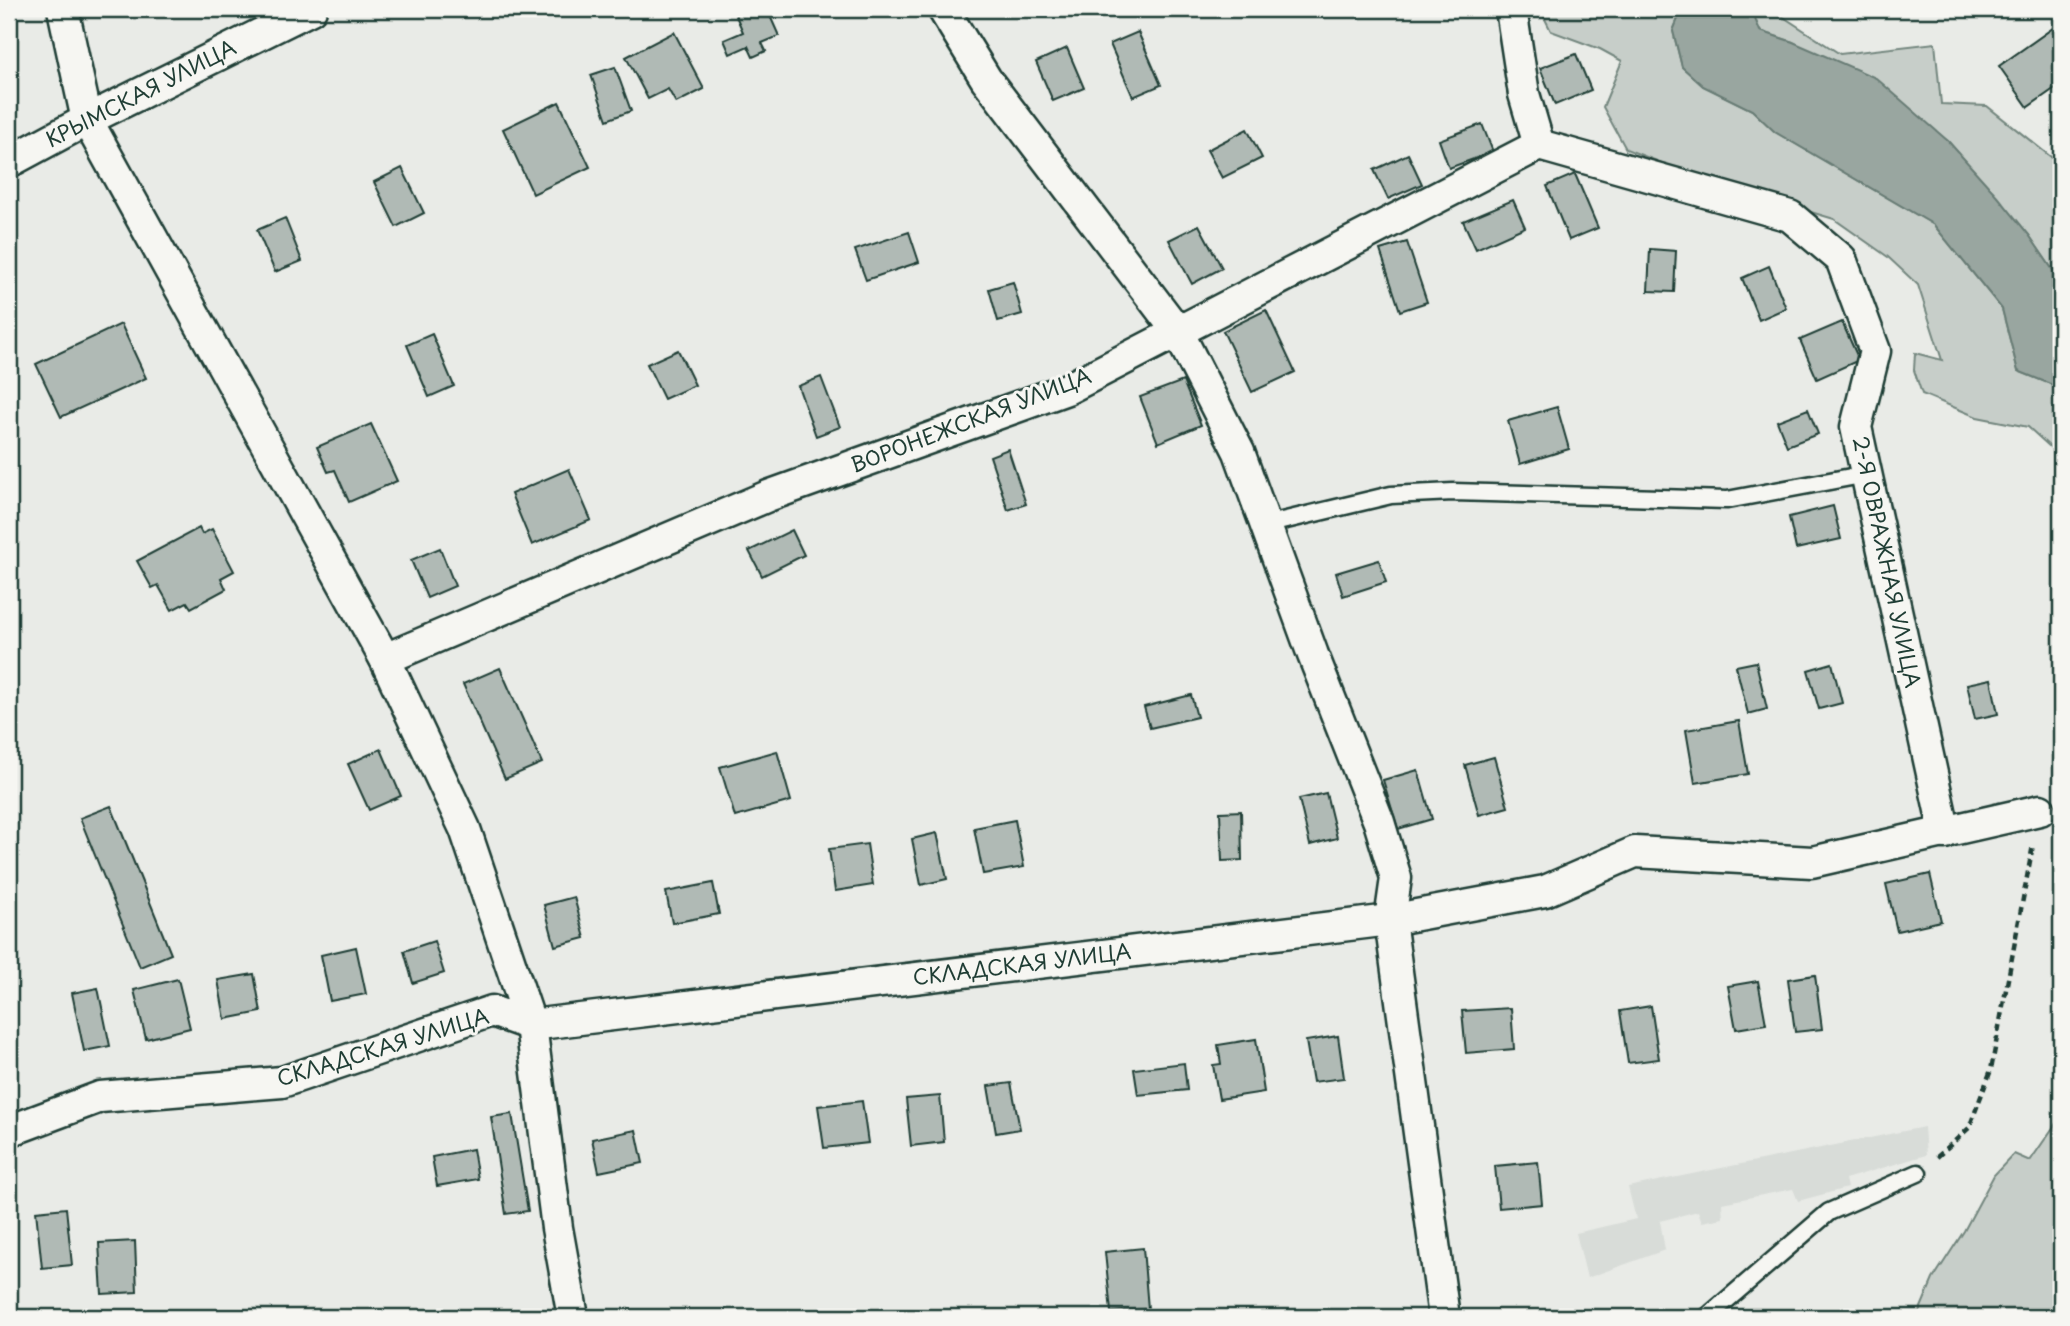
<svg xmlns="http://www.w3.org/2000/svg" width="2070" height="1326" font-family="'Playpen Sans',sans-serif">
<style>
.built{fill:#d8dcd8}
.green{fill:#c7cec9;stroke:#73867e;stroke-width:2}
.water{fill:#99a6a0;stroke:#687c75;stroke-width:2}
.building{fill:#b0bab5;stroke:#1f3d34;stroke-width:2}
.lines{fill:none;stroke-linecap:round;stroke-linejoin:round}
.lane-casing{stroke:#1f3d34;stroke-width:21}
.street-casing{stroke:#1f3d34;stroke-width:35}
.path{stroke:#1f3d34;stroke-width:4.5;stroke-dasharray:7 5;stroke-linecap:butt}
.lane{stroke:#f6f6f2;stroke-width:16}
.street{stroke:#f6f6f2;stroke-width:30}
.labels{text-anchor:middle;stroke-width:6;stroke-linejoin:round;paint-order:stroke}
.street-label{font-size:21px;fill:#1f3d34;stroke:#f6f6f2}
</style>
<rect width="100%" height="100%" fill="#e9ebe7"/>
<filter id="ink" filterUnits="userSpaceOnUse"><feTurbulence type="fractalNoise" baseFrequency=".0143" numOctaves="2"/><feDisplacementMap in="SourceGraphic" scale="14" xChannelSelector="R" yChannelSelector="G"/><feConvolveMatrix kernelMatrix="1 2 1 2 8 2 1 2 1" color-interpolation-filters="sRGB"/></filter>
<g filter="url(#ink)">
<!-- built -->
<path class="built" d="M1924 1127 1926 1155 1845 1179 1847 1188 1798 1201 1793 1189 1722 1203 1723 1218 1702 1222 1698 1211 1660 1221 1665 1250 1587 1278 1576 1233 1636 1219 1628 1187Z"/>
<!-- green -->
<g class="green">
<path d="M1540 9H1682L1673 31 1682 67 1703 86 1752 110 1775 132 1934 225 2002 309 2018 371 2053 385 2061 396V457L2028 427 1977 417 1922 394 1914 370 1915 353 1942 360 1918 285 1888 257 1834 219 1708 181 1626 149 1603 107 1622 61 1600 49 1551 31Z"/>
<path d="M1751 9H1780L1779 14 1840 54 1935 43 1941 104 1987 106 2061 165V282L2029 235 1948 141 1793 42 1760 31Z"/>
<path d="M2061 1116V1317H1917L1933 1279 1964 1231 1994 1175 2014 1154 2030 1161Z"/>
</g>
<!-- water -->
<path class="water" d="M1682 9H1751L1760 31 1793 42 1876 78 1948 141 1999 198 2029 235 2061 282V396L2053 385 2018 371 2002 309 1934 225 1775 132 1752 110 1703 86 1682 67 1673 31Z"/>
<!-- building -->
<g class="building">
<path d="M733 9H767L779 36 762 43 766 51 753 57 748 46 730 54 724 40 743 32Z"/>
<path d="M2053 28 2061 39V84L2028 107 1999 66Z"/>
<path d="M674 32 704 89 676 103 668 89 648 99 626 57Z"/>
<path d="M1138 32 1161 85 1133 97 1110 44Z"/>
<path d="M1067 48 1084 88 1053 101 1036 62Z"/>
<path d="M1576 54 1591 90 1555 105 1540 68Z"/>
<path d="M615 67 631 111 607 120 591 75Z"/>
<path d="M559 102 590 167 533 194 503 129Z"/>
<path d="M1482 124 1493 152 1449 168 1439 140Z"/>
<path d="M1247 129 1262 158 1222 178 1207 150Z"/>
<path d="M1408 154 1422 184 1388 199 1374 170Z"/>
<path d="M402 168 424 213 396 227 374 182Z"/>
<path d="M1575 174 1598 228 1569 240 1547 186Z"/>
<path d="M1513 200 1525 227 1476 249 1463 221Z"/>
<path d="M285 218 302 261 275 272 257 230Z"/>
<path d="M1199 225 1222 268 1192 284 1169 240Z"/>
<path d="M909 232 919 262 866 280 855 250Z"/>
<path d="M1407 242 1427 302 1400 311 1380 250Z"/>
<path d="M1650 249 1676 251 1674 292 1648 291Z"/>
<path d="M1769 266 1786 308 1759 320 1742 278Z"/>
<path d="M1013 282 1022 314 998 321 989 289Z"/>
<path d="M1266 310 1295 372 1252 392 1223 331Z"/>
<path d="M1842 322 1859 360 1817 379 1800 340Z"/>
<path d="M121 324 146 378 61 417 36 364Z"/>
<path d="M432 334 454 386 429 397 407 345Z"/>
<path d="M678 350 695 385 664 399 647 364Z"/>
<path d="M821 377 840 427 816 436 798 386Z"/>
<path d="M1183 381 1201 425 1158 443 1140 397Z"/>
<path d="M1557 407 1569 449 1520 464 1508 421Z"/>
<path d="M1808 409 1818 434 1787 446 1777 421Z"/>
<path d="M371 424 397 481 349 502 335 470 328 472 317 447Z"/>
<path d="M1008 449 1026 504 1008 510 990 456Z"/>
<path d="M569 469 591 520 532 545 511 494Z"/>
<path d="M1833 506 1841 539 1796 549 1789 517Z"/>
<path d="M199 528 202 534 212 529 234 571 221 578 226 589 191 608 187 602 172 610 158 585 152 588 137 561Z"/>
<path d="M792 530 804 555 762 576 749 551Z"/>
<path d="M440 548 455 586 427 598 411 560Z"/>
<path d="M1379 560 1386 582 1343 596 1336 573Z"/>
<path d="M1756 662 1767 709 1748 714 1736 666Z"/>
<path d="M1832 663 1842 703 1819 709 1808 670Z"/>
<path d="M500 668 542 763 505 779 463 684Z"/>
<path d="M1991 679 1998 714 1975 719 1967 684Z"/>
<path d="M1191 695 1197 717 1150 728 1144 707Z"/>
<path d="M1739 721 1748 774 1695 783 1686 730Z"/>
<path d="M381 749 401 796 369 810 348 764Z"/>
<path d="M777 751 791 801 735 817 720 767Z"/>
<path d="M1494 757 1508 807 1479 815 1465 765Z"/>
<path d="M1418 770 1432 819 1398 829 1383 780Z"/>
<path d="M1326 793 1337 838 1310 845 1299 799Z"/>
<path d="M111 806 171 954 140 967 80 818Z"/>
<path d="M1241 811 1242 860 1222 861 1220 812Z"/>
<path d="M1015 820 1024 867 983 874 974 828Z"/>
<path d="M937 833 947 879 921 885 912 839Z"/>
<path d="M867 844 873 885 835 891 829 849Z"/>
<path d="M1930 874 1941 921 1897 931 1886 884Z"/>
<path d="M713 883 719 914 672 923 666 892Z"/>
<path d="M574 897 585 938 555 946 544 905Z"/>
<path d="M434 941 444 973 413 983 404 951Z"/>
<path d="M356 947 366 994 330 1001 321 955Z"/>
<path d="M254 974 261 1012 225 1019 218 980Z"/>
<path d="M1815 975 1822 1029 1795 1032 1788 979Z"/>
<path d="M178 979 190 1028 146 1039 134 990Z"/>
<path d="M1758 981 1766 1024 1736 1029 1728 986Z"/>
<path d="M98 988 110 1046 84 1051 72 993Z"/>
<path d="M1651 1006 1659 1059 1628 1063 1620 1011Z"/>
<path d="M1511 1008 1514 1049 1466 1053 1462 1011Z"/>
<path d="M1338 1036 1344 1078 1313 1082 1306 1041Z"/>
<path d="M1256 1039 1264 1092 1219 1099 1213 1065 1221 1064 1218 1045Z"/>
<path d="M1184 1063 1187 1090 1138 1095 1134 1069Z"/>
<path d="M1011 1083 1020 1129 996 1133 988 1086Z"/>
<path d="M940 1096 944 1142 911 1146 906 1099Z"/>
<path d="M862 1101 868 1143 824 1148 818 1106Z"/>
<path d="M512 1114 528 1211 506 1214 491 1117Z"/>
<path d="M636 1130 643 1163 599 1172 592 1139Z"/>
<path d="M473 1149 478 1179 437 1186 432 1157Z"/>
<path d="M1538 1162 1542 1204 1499 1208 1495 1166Z"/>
<path d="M66 1208 72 1265 42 1268 36 1211Z"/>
<path d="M135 1241 137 1292 102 1294 99 1243Z"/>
<path d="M1143 1248 1148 1309 1111 1312 1105 1252Z"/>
</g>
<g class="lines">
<defs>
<g id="lane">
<path d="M1265 525 1391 495 1453 492 1727 500 1867 474"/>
<path d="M1707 1317 1829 1212 1918 1173"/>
</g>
<g id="street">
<path d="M63 9 87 120 385 659 465 829 531 1025 557 1228 573 1317"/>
<path d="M943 9 986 79 1178 332 1239 452 1313 655 1379 822 1396 878 1390 920 1444 1317"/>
<path d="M1511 9 1524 94 1539 145 1790 216 1841 259 1875 351 1856 427 1945 833"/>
<path d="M9 162 87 120 311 9"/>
<path d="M385 659 768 496 1067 389 1539 145"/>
<path d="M9 1131 100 1097 282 1082 492 1011 531 1025 1390 920 1545 891 1635 852 1812 862 2040 810"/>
</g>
</defs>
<!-- lane casing -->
<use href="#lane" class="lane-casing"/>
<!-- street casing -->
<use href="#street" class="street-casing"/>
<!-- path -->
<path class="path" d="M1937 1157 1969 1128 1991 1070 2033 845"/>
<!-- lane -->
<use href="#lane" class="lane"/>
<!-- street -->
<use href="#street" class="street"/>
</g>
</g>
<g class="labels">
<!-- street labels -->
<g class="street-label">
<text transform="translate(141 94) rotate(-27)" y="7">КРЫМСКАЯ УЛИЦА</text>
<text transform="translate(971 421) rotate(-21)" y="7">ВОРОНЕЖСКАЯ УЛИЦА</text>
<text transform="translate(1886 562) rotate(78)" y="7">2-Я ОВРАЖНАЯ УЛИЦА</text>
<text transform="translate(1022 965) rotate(-7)" y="7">СКЛАДСКАЯ УЛИЦА</text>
<text transform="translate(383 1048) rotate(-17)" y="7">СКЛАДСКАЯ УЛИЦА</text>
</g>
</g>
<!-- margin -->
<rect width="2070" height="1326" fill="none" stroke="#f6f6f2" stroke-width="35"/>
<rect x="18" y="18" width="2035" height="1291" fill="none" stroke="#1f3d34" stroke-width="2.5" filter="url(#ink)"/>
</svg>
